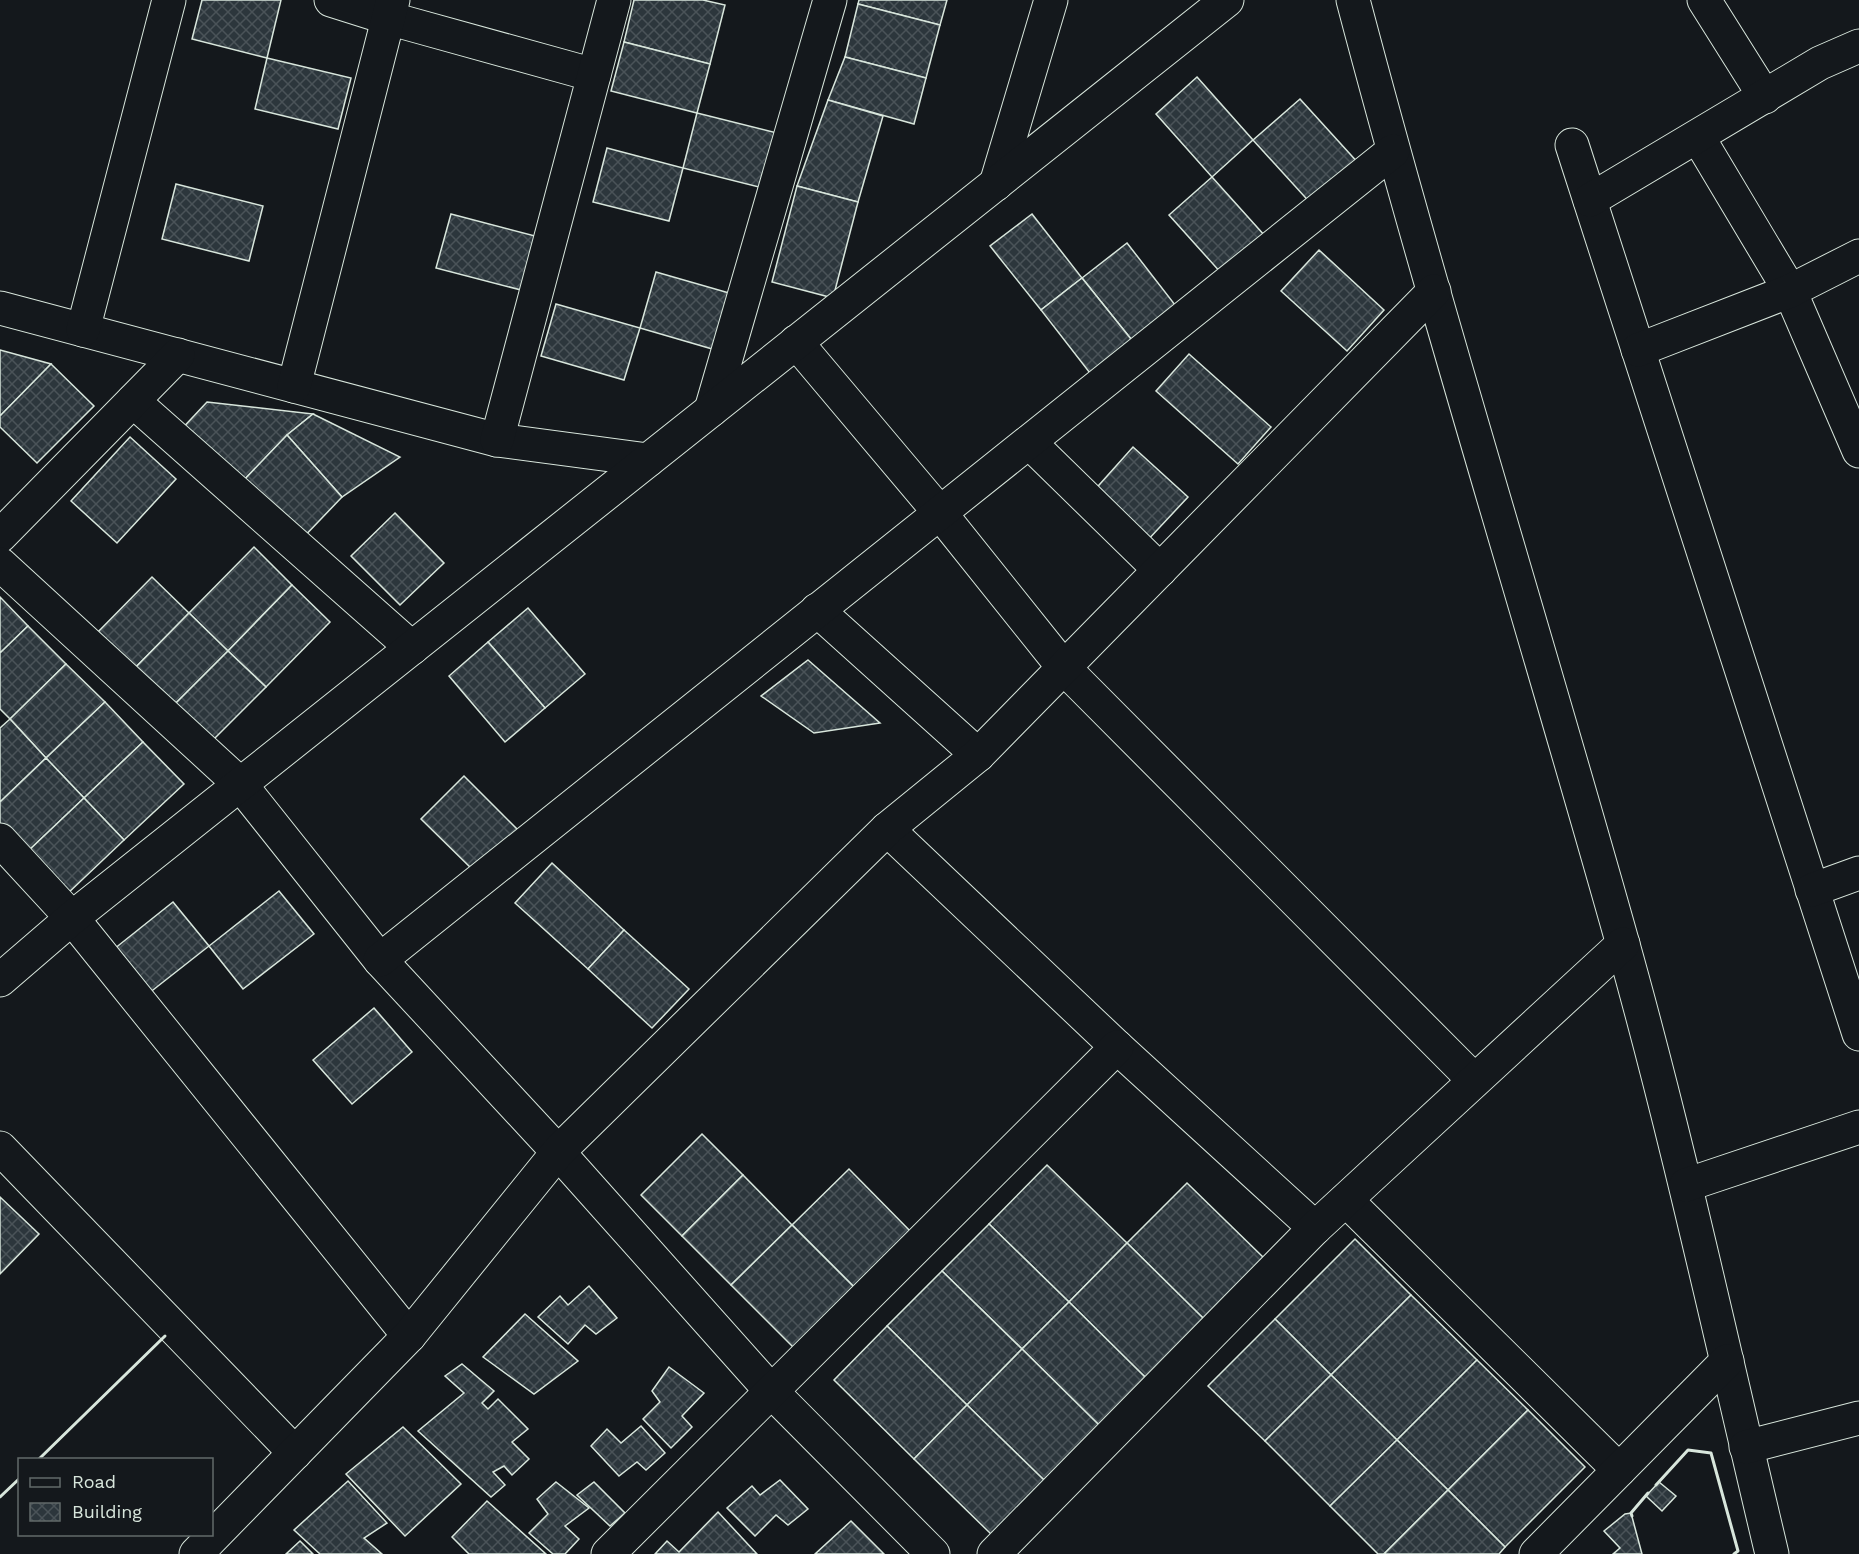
<svg xmlns="http://www.w3.org/2000/svg" width="1859" height="1554" font-family="'Work Sans',sans-serif">
<style>
.building{fill:url(#building-cross-hatch);stroke:#d8e6dc;stroke-width:1.5}
.lines{fill:none;stroke-linecap:round;stroke-linejoin:round}
.minor-casing{stroke:#d8e6dc;stroke-width:35}
.minor{stroke:#14181c;stroke-width:33}
.wall{stroke:#d8e6dc;stroke-width:3}
</style>
<defs>
<pattern id="building-cross-hatch" width="8" height="8" patternUnits="userSpaceOnUse" patternTransform="scale(1.5)"><rect width="8" height="8" fill="#2c363c"/><path d="M0 0l8 8M0 8l8-8" fill="none" stroke="#4a5358"/></pattern>
</defs>
<rect width="100%" height="100%" fill="#14181c"/>
<!-- building -->
<g class="building">
<path d="M202 0H281L267 58 192 39Z"/>
<path d="M634 0H703L725 5 710 64 624 42Z"/>
<path d="M859 0H947L940 25 858 4Z"/>
<path d="M858 4 940 25 926 78 845 57Z"/>
<path d="M624 42 710 64 697 113 611 91Z"/>
<path d="M845 57 926 78 914 124 828 100Z"/>
<path d="M267 58 351 78 338 129 255 109Z"/>
<path d="M1197 77 1253 140 1212 177 1156 114Z"/>
<path d="M1300 99 1360 165 1314 207 1253 140Z"/>
<path d="M828 100 883 116 858 202 797 186Z"/>
<path d="M697 113 781 134 767 189 683 168Z"/>
<path d="M607 148 683 168 669 221 593 202Z"/>
<path d="M1212 177 1265 236 1222 274 1169 215Z"/>
<path d="M176 184 263 206 249 261 162 239Z"/>
<path d="M797 186 858 202 833 298 772 282Z"/>
<path d="M451 214 535 236 521 290 436 268Z"/>
<path d="M1032 214 1082 278 1041 310 990 246Z"/>
<path d="M1127 243 1179 310 1135 344 1082 278Z"/>
<path d="M1319 250 1384 310 1347 351 1281 291Z"/>
<path d="M656 272 743 297 726 353 640 328Z"/>
<path d="M1082 278 1135 344 1093 377 1041 310Z"/>
<path d="M556 304 640 328 624 380 541 356Z"/>
<path d="M0 350 51 364 0 416Z"/>
<path d="M1189 354 1271 427 1238 464 1156 391Z"/>
<path d="M51 364 94 406 37 463 0 427V416Z"/>
<path d="M207 402 313 414 287 435 244 480 178 433Z"/>
<path d="M313 414 400 457 342 497 287 435Z"/>
<path d="M287 435 342 497 299 542 244 480Z"/>
<path d="M130 437 176 479 117 543 71 501Z"/>
<path d="M1133 447 1188 497 1145 543 1091 494Z"/>
<path d="M395 513 444 563 400 605 351 556Z"/>
<path d="M254 547 292 585 228 651 189 613Z"/>
<path d="M152 577 189 613 133 670 96 634Z"/>
<path d="M292 585 330 622 266 687 228 651Z"/>
<path d="M0 597 28 626 0 653Z"/>
<path d="M528 608 585 674 545 708 488 642Z"/>
<path d="M189 613 228 651 171 708 133 670Z"/>
<path d="M28 626 66 664 10 719 0 709V653Z"/>
<path d="M488 642 545 708 505 742 449 676Z"/>
<path d="M228 651 266 687 209 744 171 708Z"/>
<path d="M808 660 880 723 814 733 761 696Z"/>
<path d="M66 664 105 702 46 758 10 719Z"/>
<path d="M105 702 143 742 84 798 46 758Z"/>
<path d="M10 719 46 758 0 802V728Z"/>
<path d="M143 742 184 784 124 840 84 798Z"/>
<path d="M46 758 84 798 25 854 0 827V802Z"/>
<path d="M464 776 519 831 476 873 421 819Z"/>
<path d="M84 798 124 840 65 896 25 854Z"/>
<path d="M552 863 624 930 588 969 515 903Z"/>
<path d="M279 891 314 934 243 989 209 946Z"/>
<path d="M173 902 209 946 144 997 109 953Z"/>
<path d="M624 930 689 989 652 1028 588 969Z"/>
<path d="M374 1008 412 1052 352 1104 313 1060Z"/>
<path d="M702 1134 743 1175 682 1236 641 1195Z"/>
<path d="M1047 1165 1127 1243 1069 1302 989 1224Z"/>
<path d="M849 1169 914 1235 857 1290 792 1225Z"/>
<path d="M743 1175 792 1225 731 1285 682 1236Z"/>
<path d="M1187 1183 1265 1259 1204 1319 1127 1243Z"/>
<path d="M0 1197 39 1234 0 1274Z"/>
<path d="M989 1224 1069 1302 1022 1349 942 1271Z"/>
<path d="M792 1225 857 1290 796 1350 731 1285Z"/>
<path d="M1355 1239 1411 1295 1331 1375 1275 1319Z"/>
<path d="M1127 1243 1204 1319 1146 1378 1069 1302Z"/>
<path d="M942 1271 1022 1349 967 1405 887 1326Z"/>
<path d="M589 1286 617 1318 596 1334 585 1325 568 1344 538 1317 560 1296 568 1305Z"/>
<path d="M1411 1295 1477 1360 1397 1440 1331 1375Z"/>
<path d="M1069 1302 1146 1378 1099 1425 1022 1349Z"/>
<path d="M525 1314 578 1361 534 1394 483 1357Z"/>
<path d="M1275 1319 1331 1375 1265 1441 1208 1386Z"/>
<path d="M887 1326 967 1405 914 1459 834 1380Z"/>
<path d="M1022 1349 1099 1425 1045 1481 967 1405Z"/>
<path d="M1477 1360 1528 1410 1448 1490 1397 1440Z"/>
<path d="M462 1364 494 1391 482 1403 488 1409 498 1399 528 1429 512 1442 529 1459 512 1475 504 1466 493 1472 505 1485 491 1497 418 1431 464 1393 445 1376Z"/>
<path d="M669 1367 704 1393 682 1416 692 1427 671 1448 643 1419 660 1402 652 1391Z"/>
<path d="M1331 1375 1397 1440 1330 1506 1265 1441Z"/>
<path d="M967 1405 1045 1481 991 1534 914 1459Z"/>
<path d="M1528 1410 1585 1467 1505 1547 1448 1490Z"/>
<path d="M641 1426 665 1453 646 1470 637 1462 619 1476 591 1446 607 1429 621 1443Z"/>
<path d="M403 1427 461 1484 405 1536 346 1474Z"/>
<path d="M1397 1440 1448 1490 1384 1554H1378L1330 1506Z"/>
<path d="M780 1480 808 1509 788 1525 776 1515 755 1536 727 1508 752 1486 760 1495Z"/>
<path d="M348 1481 387 1523 364 1538 382 1554H320L294 1530Z"/>
<path d="M556 1482 589 1508 565 1526 579 1539 565 1554H553L529 1533 548 1514 537 1499Z"/>
<path d="M594 1482 625 1513 610 1526 577 1495Z"/>
<path d="M1659 1482 1676 1496 1662 1511 1646 1496Z"/>
<path d="M1448 1490 1505 1547 1499 1554H1384Z"/>
<path d="M487 1501 546 1554H469L452 1537Z"/>
<path d="M718 1512 757 1554H655L667 1541 679 1552Z"/>
<path d="M1631 1513 1642 1554H1613L1620 1548 1604 1531 1625 1514Z"/>
<path d="M851 1521 884 1554H815Z"/>
<path d="M300 1541 313 1554H286Z"/>
</g>
<g class="lines">
<defs>
<g id="minor">
<path d="M331 0 388 18 594 75"/>
<path d="M1353 0C1436 315 1534 627 1622 941 1679 1144 1723 1349 1772 1554"/>
<path d="M1704 0 1765 97"/>
<path d="M1698 137 1790 291 1859 451"/>
<path d="M1572 145 1859 1034"/>
<path d="M996 184 1051 0"/>
<path d="M1590 200 1820 63 1859 46"/>
<path d="M0 308 497 440 648 460"/>
<path d="M83 330 169 0"/>
<path d="M796 342 940 513 1064 668 1474 1080"/>
<path d="M1638 350 1790 291 1859 256"/>
<path d="M294 386 393 0"/>
<path d="M133 401 412 648"/>
<path d="M711 410 830 0"/>
<path d="M497 440 614 0"/>
<path d="M1029 442 1160 570"/>
<path d="M0 536 178 355"/>
<path d="M0 564 240 784 380 960 558 1152 772 1392 933 1554"/>
<path d="M817 610 978 755"/>
<path d="M887 829 1117 1047 1315 1228"/>
<path d="M0 840 72 918 409 1336"/>
<path d="M1812 890 1859 873"/>
<path d="M380 960 1393 151"/>
<path d="M0 980 72 918 1227 0"/>
<path d="M0 1148 295 1453"/>
<path d="M1686 1185 1859 1127"/>
<path d="M1346 1200 1619 1470"/>
<path d="M1746 1447 1859 1418"/>
<path d="M196 1554 409 1336 558 1152 887 829 978 755 1434 291"/>
<path d="M608 1554 1117 1047"/>
<path d="M994 1554 1315 1228 1623 944"/>
<path d="M1536 1554 1727 1361"/>
</g>
</defs>
<!-- minor casing -->
<use href="#minor" class="minor-casing"/>
<!-- minor -->
<use href="#minor" class="minor"/>
<!-- wall -->
<g class="wall">
<path d="M38 1460 165 1336"/>
<path d="M1656 1485 1688 1450 1711 1453 1738 1551 1734 1554"/>
<path d="M0 1497 20 1478"/>
<path d="M1632 1516 1631 1513 1648 1493"/>
</g>
</g>
<!-- legend -->
<rect x="18" y="1458" width="195" height="78" fill="#14181c" stroke="#626a69" stroke-width="1.5"/>
<rect x="30" y="1478" width="30" height="9" fill="#14181c" stroke="#626a69" stroke-width="1.5"/>
<text x="72" y="1488" font-size="18" fill="#d8e6dc">Road</text>
<rect x="30" y="1503" width="30" height="18" fill="url(#building-cross-hatch)" stroke="#626a69" stroke-width="1.5"/>
<text x="72" y="1518" font-size="18" fill="#d8e6dc">Building</text>
</svg>
